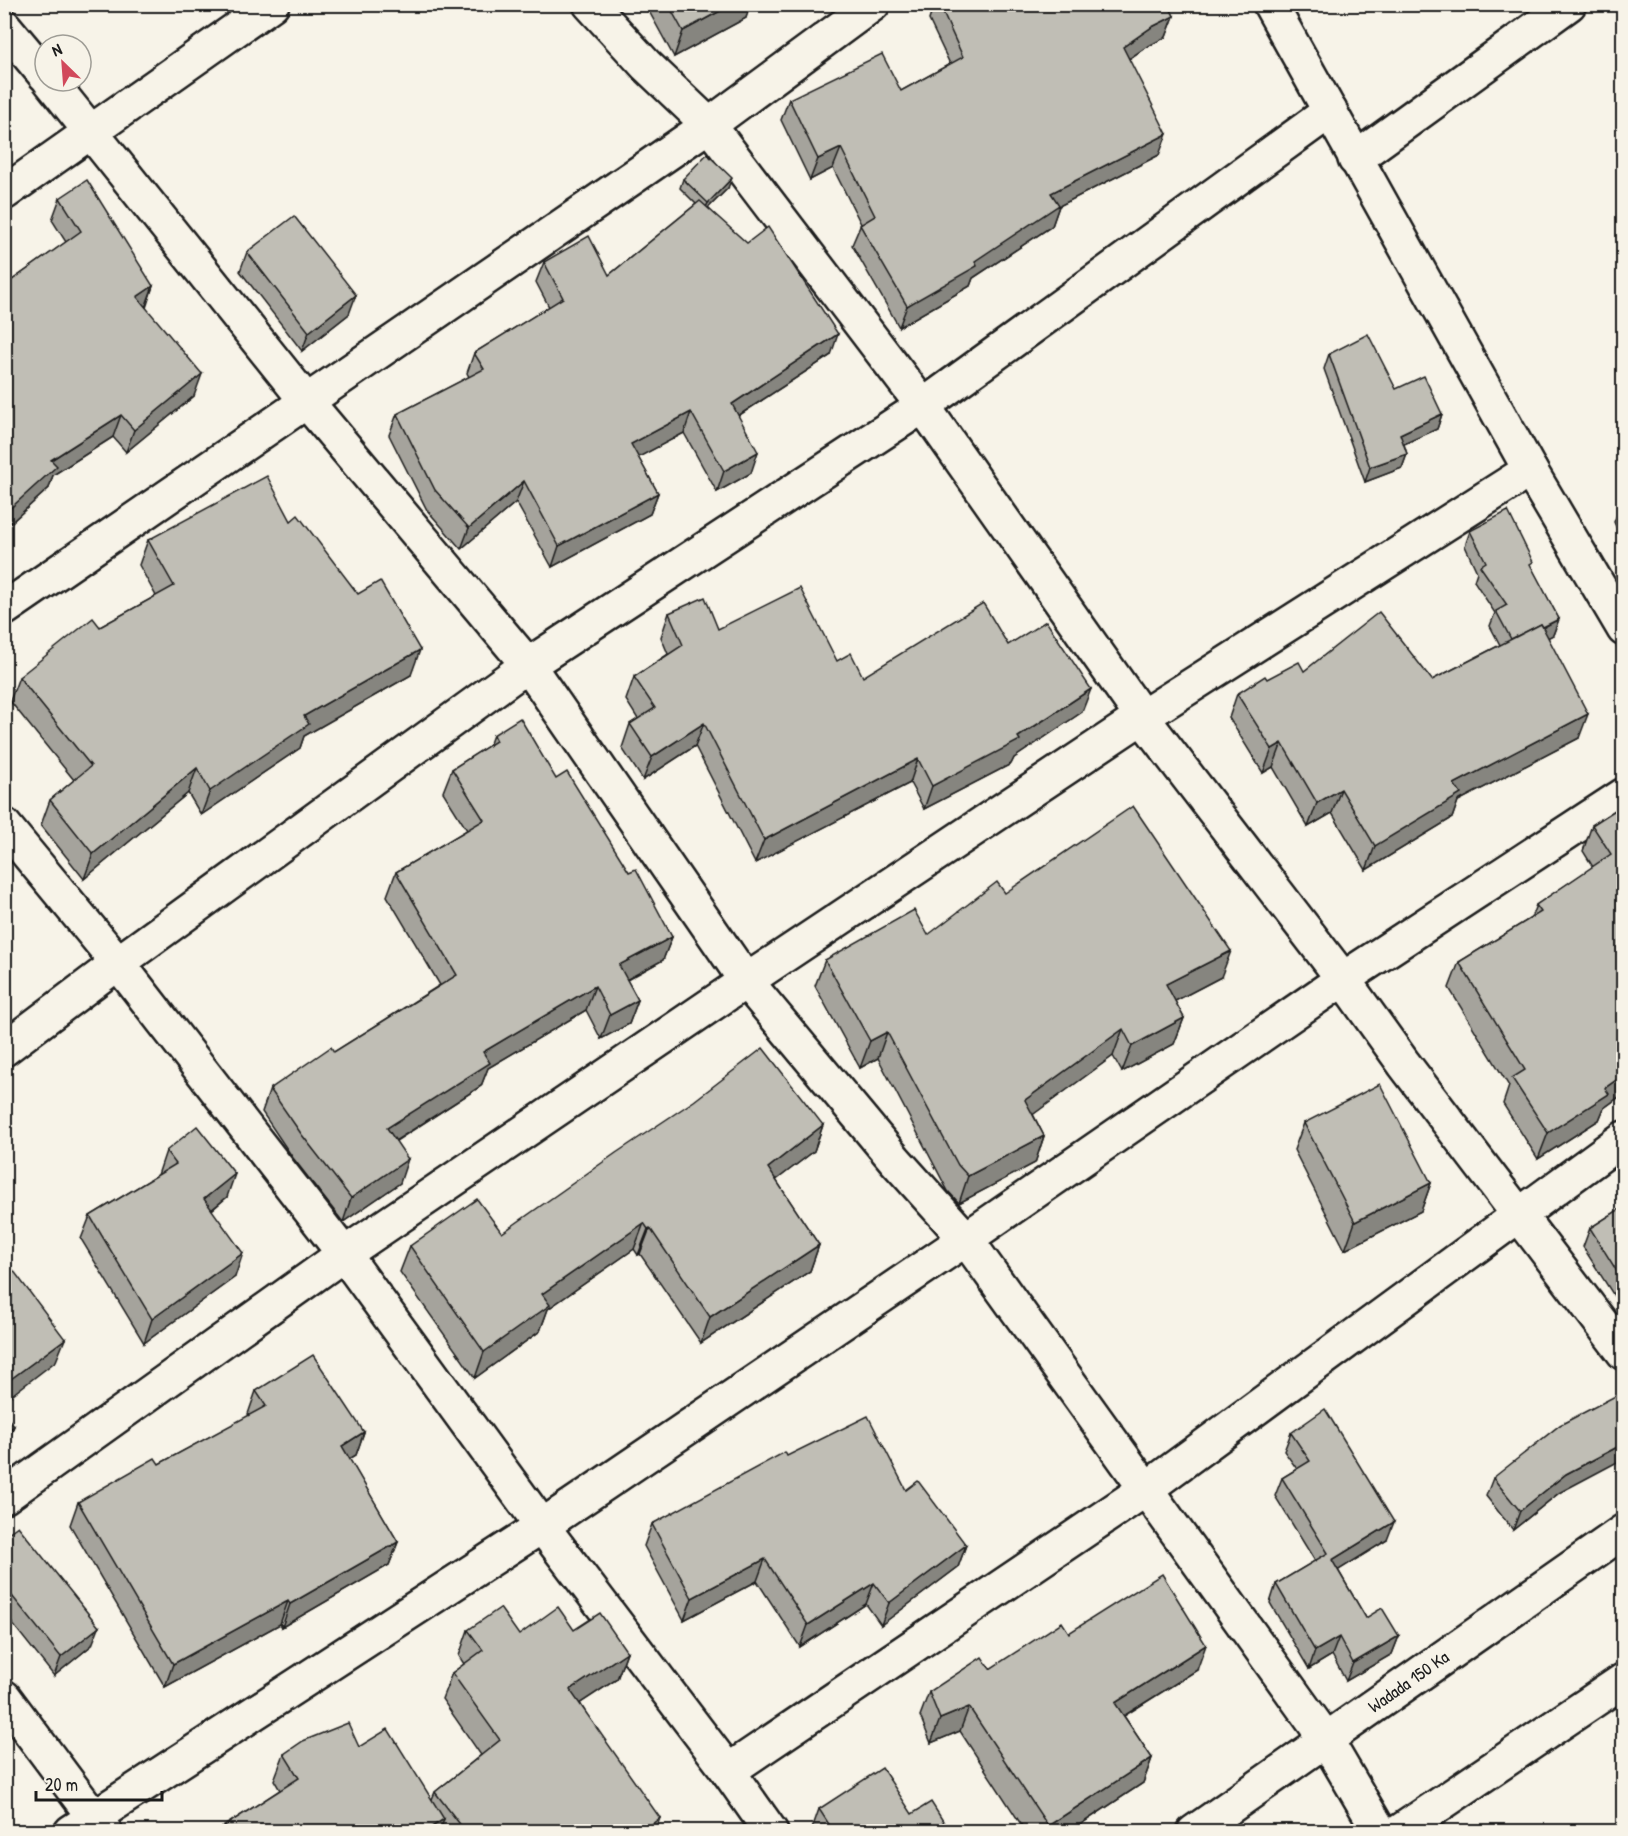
<svg xmlns="http://www.w3.org/2000/svg" width="1628" height="1836" font-family="'Patrick Hand',sans-serif">
<style>
.lines{fill:none;stroke-linecap:round;stroke-linejoin:round}
.street-casing{stroke:#1c1c1c;stroke-width:38}
.secondary-casing{stroke:#1c1c1c;stroke-width:38}
.street{stroke:#f7f3e8;stroke-width:33}
.secondary{stroke:#f7f3e8;stroke-width:33}
.wall{fill:#a5a39c;stroke:#1c1c1c;stroke-width:1.5}
.shaded-wall{fill:#86857f;stroke:#1c1c1c;stroke-width:1.5}
.building{fill:#c0beb5;stroke:#1c1c1c;stroke-width:1.5}
.labels{text-anchor:middle;stroke-width:4.5;stroke-linejoin:round;paint-order:stroke}
.street-label{font-size:18px;fill:#1c1c1c;stroke:#f7f3e8}
</style>
<rect width="100%" height="100%" fill="#f7f3e8"/>
<filter id="ink" filterUnits="userSpaceOnUse"><feTurbulence type="fractalNoise" baseFrequency=".0167" numOctaves="2"/><feDisplacementMap in="SourceGraphic" scale="12" xChannelSelector="R" yChannelSelector="G"/><feConvolveMatrix kernelMatrix="1 2 1 2 8 2 1 2 1" color-interpolation-filters="sRGB"/></filter>
<g filter="url(#ink)">
<g class="lines">
<defs>
<g id="street">
<path d="M590 4 646 65 709 125 923 406 1142 717 1343 979 1404 1064 1624 1353"/>
<path d="M4 26 45 75"/>
<path d="M50 81 307 402 528 665 746 981 895 1160 966 1239 1325 1738 1380 1832"/>
<path d="M1355 159 1569 4"/>
<path d="M4 193 272 4"/>
<path d="M4 609 709 125 873 4"/>
<path d="M4 825 118 963 344 1254 542 1526 728 1771 771 1832"/>
<path d="M4 1049 118 963 528 665 923 406 1330 111"/>
<path d="M4 1497 344 1254 746 981 1142 717 1530 470"/>
<path d="M728 1771 1146 1489 1624 1138"/>
<path d="M71 1832 542 1526 966 1239 1343 979 1624 795"/>
</g>
<g id="secondary">
<path d="M1270 4 1530 470 1624 629"/>
<path d="M4 1697 105 1832"/>
<path id="s1" d="M1194 1832 1624 1531"/>
<path d="M1399 1832 1624 1680"/>
</g>
</defs>
<!-- street casing -->
<use href="#street" class="street-casing"/>
<!-- secondary casing -->
<use href="#secondary" class="secondary-casing"/>
<!-- street -->
<use href="#street" class="street"/>
<!-- secondary -->
<use href="#secondary" class="secondary"/>
</g>
<!-- wall -->
<g class="wall">
<path d="M645 4H750L746 18 674 57Z"/>
<path d="M934 4H1168L1174 16 1166 37 1145 48 1129 59 1159 155 1059 206 1052 226 973 278 970 286 899 327 852 245 861 224 833 168 810 180 781 120 789 99 901 91 950 64 929 20Z"/>
<path d="M683 179 728 188 708 208 831 355 738 416 751 473 717 492 684 433 638 457 658 493 650 514 552 567 516 502 461 549 427 510 389 435 397 414 469 377 467 373 474 353 549 307 536 282 544 262 609 275 696 204 680 188Z"/>
<path d="M60 198 153 286 146 308 194 396 126 452 113 437 53 475 49 488 4 529V286L66 242 52 220Z"/>
<path d="M247 252 349 314 302 351 240 271Z"/>
<path d="M1329 354 1396 389 1442 414 1437 429 1404 444 1407 454 1402 468 1365 482 1324 369Z"/>
<path d="M1623 509V542L1614 522 1618 512Z"/>
<path d="M291 521 411 675 304 736 300 748 201 815 188 793 84 879 41 825 50 800 74 780 10 701 19 677 100 627 156 596 139 565 148 540Z"/>
<path d="M1470 531 1531 567 1559 619 1553 635 1548 637 1579 738 1458 801 1452 818 1366 870 1332 813 1308 827 1273 767 1263 773 1229 718 1237 694 1267 679 1304 671 1432 680 1500 645 1490 626 1495 613 1474 581 1477 572 1465 546Z"/>
<path d="M669 613 718 629 837 661 863 677 1008 645 1082 712 1014 758 1011 764 924 809 910 783 755 863 695 746 643 780 622 748 630 724 638 719 626 700 634 677 668 654 661 637Z"/>
<path d="M493 735 556 779 629 872 672 937 663 960 627 980 638 1000 629 1024 601 1039 586 1010 488 1068 481 1086 396 1141 400 1183 343 1222 293 1158 262 1112 270 1089 334 1052 440 985 387 896 396 872 467 830 443 792 452 769 489 746Z"/>
<path d="M1623 805V1094L1604 1108 1599 1120 1538 1159 1503 1104 1509 1086 1449 988 1459 962 1531 918 1536 905 1593 867 1583 851 1592 825Z"/>
<path d="M1005 893 1221 977 1175 1001 1184 1018 1174 1044 1122 1072 1113 1056 1033 1114 1044 1136 1035 1163 959 1203 948 1191 878 1058 860 1068 815 986 825 960 928 935Z"/>
<path d="M1304 1123 1431 1183 1421 1211 1345 1250 1294 1150Z"/>
<path d="M823 1125 814 1151 776 1180 819 1245 810 1271 701 1343 640 1254 638 1255 634 1249 548 1309 540 1331 475 1378 400 1272 410 1246 502 1233Z"/>
<path d="M166 1151 227 1197 212 1210 235 1277 144 1343 81 1239 90 1216 158 1175Z"/>
<path d="M1623 1207V1310L1583 1247 1590 1228Z"/>
<path d="M256 1391 364 1432 356 1455 349 1459 398 1542 389 1565 282 1627 280 1624 165 1687 70 1525 78 1502 159 1464 249 1416 248 1414Z"/>
<path d="M1291 1433 1387 1540 1338 1570 1366 1618 1399 1636 1392 1654 1346 1681 1332 1655 1309 1669 1270 1603 1276 1584 1315 1561 1275 1496 1282 1478 1297 1469 1284 1451Z"/>
<path d="M787 1456 906 1490 966 1545 958 1567 881 1625 866 1604 800 1647 757 1581 684 1620 644 1546 652 1524Z"/>
<path d="M1493 1478 1559 1493 1513 1530 1486 1496Z"/>
<path d="M4 1536 92 1645 54 1676 4 1613Z"/>
<path d="M468 1630 519 1635 574 1630 627 1652 617 1679 580 1703 655 1832H215L280 1790 274 1780 284 1754 359 1747 432 1799 435 1792 481 1755 442 1699 452 1673 464 1664 459 1656Z"/>
<path d="M1069 1633 1197 1670 1124 1716 1152 1758 1143 1783 1069 1832H1026L960 1731 931 1743 920 1716 929 1692 990 1669Z"/>
<path d="M819 1809 912 1814 950 1832H811Z"/>
</g>
<!-- shaded-wall -->
<g class="shaded-wall">
<path d="M733 4H750L746 18 674 57 683 31Z"/>
<path d="M1174 16 1166 37 1145 48 1115 68 1123 47 1152 27Z"/>
<path d="M1167 134 1159 155 1059 206 1052 226 973 278 970 286 899 327 907 306 975 261 1051 193Z"/>
<path d="M841 148 833 168 810 180 818 159Z"/>
<path d="M732 178 728 188 704 212 708 203Z"/>
<path d="M153 286 145 308 137 297Z"/>
<path d="M356 295 349 314 302 351 309 332Z"/>
<path d="M838 334 831 355 724 425 732 404Z"/>
<path d="M202 374 194 396 126 452 134 430Z"/>
<path d="M691 412 684 433 624 465 631 444Z"/>
<path d="M1442 414 1437 429 1395 448 1400 434Z"/>
<path d="M121 415 113 437 53 475 49 488 4 529V514L51 460Z"/>
<path d="M758 452 751 473 717 492 724 471Z"/>
<path d="M1407 454 1402 468 1365 482 1370 467Z"/>
<path d="M524 481 516 502 461 549 469 528Z"/>
<path d="M658 493 650 514 552 567 559 546Z"/>
<path d="M1559 619 1553 635 1507 660 1513 644Z"/>
<path d="M420 650 411 675 304 736 300 748 201 815 210 791 304 716Z"/>
<path d="M1091 689 1082 712 1014 758 1011 764 924 809 932 786 1018 737Z"/>
<path d="M1588 714 1579 738 1458 801 1452 818 1366 870 1375 846 1454 784Z"/>
<path d="M704 723 695 746 643 780 652 757Z"/>
<path d="M1282 743 1273 767 1263 773 1272 749Z"/>
<path d="M918 759 910 783 755 863 764 840Z"/>
<path d="M197 768 188 793 84 879 93 854Z"/>
<path d="M1341 789 1332 813 1308 827 1317 803Z"/>
<path d="M672 937 663 960 611 988 619 965Z"/>
<path d="M1231 951 1221 977 1156 1011 1166 984Z"/>
<path d="M595 986 586 1010 488 1068 481 1086 378 1152 387 1128 483 1052Z"/>
<path d="M638 1000 629 1024 601 1039 610 1015Z"/>
<path d="M1184 1018 1174 1044 1122 1072 1132 1046Z"/>
<path d="M1123 1029 1113 1056 1016 1127 1025 1100Z"/>
<path d="M887 1032 878 1058 860 1068 870 1041Z"/>
<path d="M1623 1075V1094L1604 1108 1599 1120 1538 1159 1548 1133 1605 1088Z"/>
<path d="M823 1125 814 1151 758 1194 768 1168Z"/>
<path d="M1044 1136 1035 1163 959 1203 968 1176Z"/>
<path d="M408 1159 400 1183 343 1222 351 1198Z"/>
<path d="M235 1174 227 1197 195 1223 204 1199Z"/>
<path d="M1431 1183 1421 1211 1345 1250 1355 1222Z"/>
<path d="M644 1223 634 1249 548 1309 540 1331 475 1378 484 1352 542 1294Z"/>
<path d="M650 1228 640 1254 638 1255 648 1229Z"/>
<path d="M819 1245 810 1271 701 1343 710 1317Z"/>
<path d="M243 1253 235 1277 144 1343 152 1319Z"/>
<path d="M65 1339 56 1361 4 1401V1384Z"/>
<path d="M14 1426 6 1448 4 1449V1433Z"/>
<path d="M364 1432 356 1455 333 1469 342 1446Z"/>
<path d="M1623 1444V1459L1559 1493 1513 1530 1520 1511 1566 1474Z"/>
<path d="M1394 1522 1387 1540 1326 1578 1332 1560Z"/>
<path d="M398 1542 389 1565 282 1627 290 1604Z"/>
<path d="M966 1545 958 1567 881 1625 889 1603Z"/>
<path d="M765 1559 757 1581 684 1620 692 1598Z"/>
<path d="M874 1583 866 1604 800 1647 808 1625Z"/>
<path d="M288 1601 280 1624 165 1687 173 1664Z"/>
<path d="M99 1627 92 1645 54 1676 61 1657Z"/>
<path d="M1399 1636 1392 1654 1346 1681 1353 1663Z"/>
<path d="M1339 1637 1332 1655 1309 1669 1315 1651Z"/>
<path d="M1206 1645 1197 1670 1106 1727 1115 1703Z"/>
<path d="M627 1652 617 1679 561 1716 570 1690Z"/>
<path d="M969 1707 960 1731 931 1743 940 1719Z"/>
<path d="M1152 1758 1143 1783 1069 1832H1046L1048 1826Z"/>
<path d="M660 1818 655 1832H641Z"/>
<path d="M444 1819 440 1832H424Z"/>
</g>
<!-- building -->
<g class="building">
<path d="M668 4H733L683 31Z"/>
<path d="M939 4H1168L1174 16 1152 27 1123 47 1167 134 1051 193 1059 205 975 261 977 266 907 306 860 225 875 216 841 148 818 159 789 99 882 54 901 91 963 57Z"/>
<path d="M707 154 732 178 708 203 683 179Z"/>
<path d="M87 180 153 286 137 297 202 374 134 430 121 415 51 460 57 466 4 514V286L81 231 60 198Z"/>
<path d="M700 201 747 243 768 227 838 334 732 404 758 452 724 471 691 412 631 444 658 493 559 546 524 481 469 528 435 490 397 414 484 369 474 353 563 298 544 262 589 236 609 275Z"/>
<path d="M294 216 356 295 309 332 247 252Z"/>
<path d="M1368 334 1396 389 1424 376 1442 414 1400 434 1407 454 1370 467 1329 354Z"/>
<path d="M267 476 291 521 298 515 358 594 380 581 420 650 304 716 309 724 210 791 197 768 93 854 50 800 91 766 19 677 93 618 100 627 174 586 148 540Z"/>
<path d="M1623 509V525L1618 512Z"/>
<path d="M1508 511 1533 562 1530 564 1559 619 1543 627 1541 624 1511 639 1496 611 1507 605 1480 566 1486 562 1470 531Z"/>
<path d="M800 588 837 661 851 653 863 677 983 603 1008 645 1046 621 1091 689 1018 737 1020 740 932 786 918 759 764 840 704 723 652 757 630 724 655 708 634 677 683 645 669 613 705 597 718 629Z"/>
<path d="M1379 612 1432 680 1541 624 1588 714 1454 784 1461 794 1375 846 1341 789 1317 803 1282 743 1272 749 1237 694 1265 676 1267 679 1299 662 1304 671Z"/>
<path d="M520 718 556 779 567 772 629 872 636 869 672 937 619 965 638 1000 610 1015 595 986 483 1052 490 1063 387 1128 408 1159 351 1198 302 1135 270 1089 331 1047 334 1052 457 975 396 872 484 820 452 769 496 741 493 735Z"/>
<path d="M1623 805V1075L1605 1088 1609 1094 1548 1133 1512 1078 1525 1070 1459 962 1541 912 1536 905 1611 854 1592 825Z"/>
<path d="M1133 806 1231 951 1166 984 1184 1018 1132 1046 1123 1029 1025 1100 1044 1136 968 1176 958 1165 887 1032 870 1041 825 960 914 910 928 935 997 882 1005 893Z"/>
<path d="M763 1048 823 1125 768 1168 819 1245 710 1317 650 1228 648 1229 644 1223 542 1294 550 1305 484 1352 410 1246 477 1199 502 1233 616 1153 694 1101Z"/>
<path d="M1380 1084 1431 1183 1355 1222 1304 1123Z"/>
<path d="M197 1126 235 1174 204 1199 243 1253 152 1319 90 1216 176 1164 166 1151Z"/>
<path d="M1623 1207V1281L1590 1228Z"/>
<path d="M7 1262 65 1339 4 1384V1264Z"/>
<path d="M313 1355 364 1432 342 1446 398 1542 290 1604 288 1601 173 1664 78 1502 155 1458 159 1464 266 1406 256 1391Z"/>
<path d="M1621 1393 1623 1398V1444L1566 1474 1520 1511 1493 1478 1560 1425Z"/>
<path d="M1325 1409 1394 1522 1332 1560 1366 1618 1382 1608 1399 1636 1353 1663 1339 1637 1315 1651 1276 1584 1328 1553 1282 1478 1310 1461 1291 1433Z"/>
<path d="M4 1413 14 1426 4 1433Z"/>
<path d="M868 1416 906 1490 918 1481 966 1545 889 1603 874 1583 808 1625 765 1559 692 1598 652 1524 785 1452 787 1456Z"/>
<path d="M18 1526 99 1627 61 1657 4 1586V1536Z"/>
<path d="M1162 1574 1206 1645 1115 1703 1152 1758 1048 1826 969 1707 940 1719 929 1692 982 1657 990 1669 1062 1622 1069 1633Z"/>
<path d="M558 1607 574 1630 600 1613 627 1652 570 1690 660 1818 641 1832H466L435 1792 500 1740 452 1673 483 1650 468 1630 500 1608 519 1635Z"/>
<path d="M348 1723 359 1747 388 1729 444 1819 424 1832H215L299 1778 284 1754 303 1741Z"/>
<path d="M882 1768 912 1814 931 1802 950 1832H834L819 1809Z"/>
</g>
</g>
<g class="labels">
<!-- street labels -->
<g class="street-label">
<text dy="6" stroke="none"><textPath href="#s1" startOffset="262">Wadada 150 Ka</textPath></text>
</g>
</g>
<!-- margin -->
<rect width="1628" height="1836" fill="none" stroke="#f7f3e8" stroke-width="24"/>
<rect x="12" y="12" width="1604" height="1812" fill="none" stroke="#1c1c1c" stroke-width="2" filter="url(#ink)"/>
<!-- north arrow -->
<g transform="translate(63 63) rotate(335)"><circle r="28" fill="#f7f3e8" stroke="#9f9d96" stroke-width="1.5"/>
<path d="M0-4.5L10 22L0 15L-10 22Z" fill="#d1495b"/>
<text y="-9" font-size="16" font-weight="bold" text-anchor="middle" fill="#1c1c1c">N</text>
</g>
<!-- scale -->
<path d="M36 1791v9h126v-9" fill="none" stroke="#1c1c1c" stroke-width="3"/>
<text x="45" y="1791" font-size="18" fill="#1c1c1c" stroke="#f7f3e8" stroke-width="4.5" paint-order="stroke">20 m</text>
</svg>
